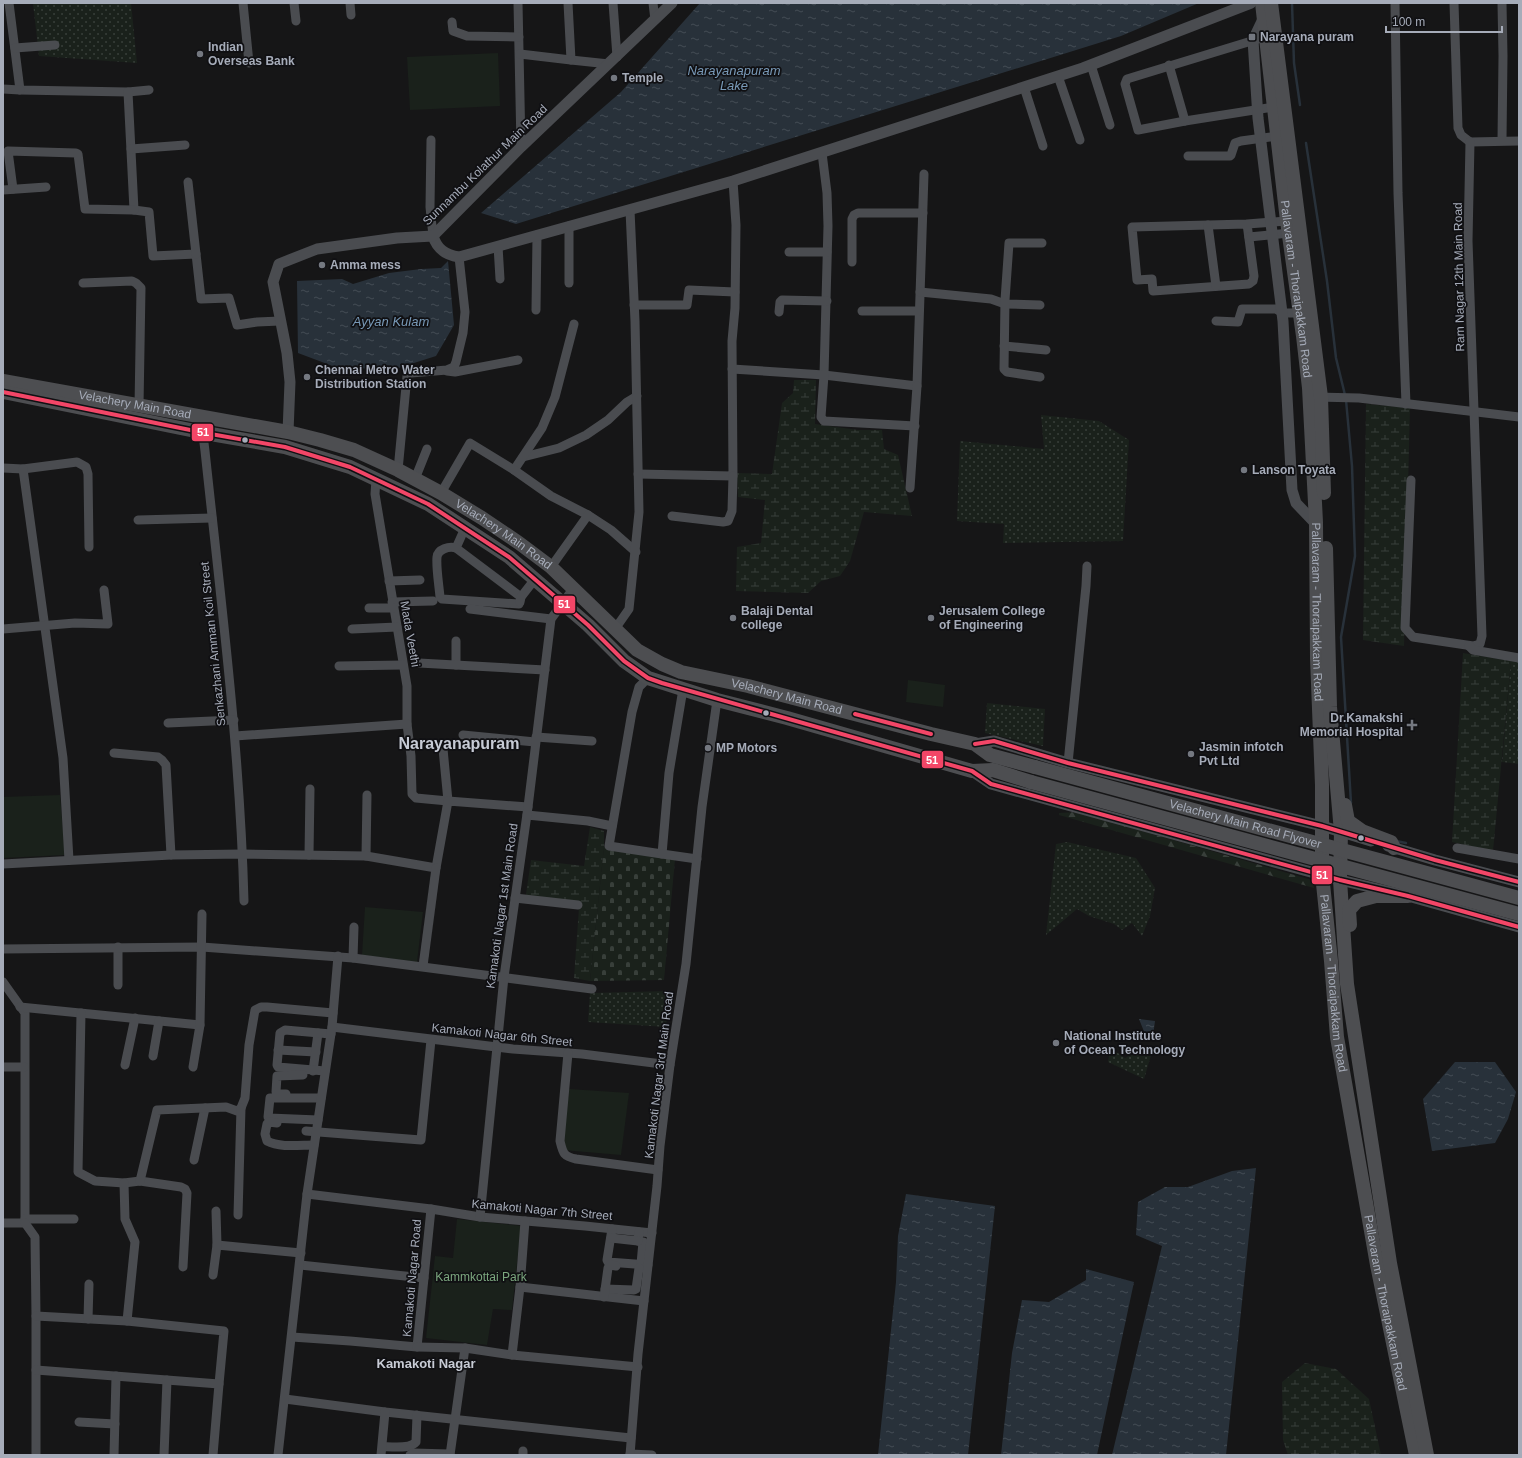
<svg xmlns="http://www.w3.org/2000/svg" width="1522" height="1458" font-family="Arial,sans-serif">
<style>
.grass{fill:url(#grass-dots)}
.forest{fill:url(#forest-firs)}
.wetland{fill:url(#wetland-marsh)}
.cemetery{fill:url(#cemetery-stones)}
.park{fill:#1a211b}
.water{fill:url(#water-ripples)}
.lines{fill:none;stroke-linecap:round;stroke-linejoin:round}
.stream{stroke:#28313a;stroke-width:2.5}
.minor{stroke:#4a4c50;stroke-width:9}
.tertiary{stroke:#4a4c50;stroke-width:11}
.primary{stroke:#4d4e51;stroke-width:14}
.primary-bridge{stroke:#4d4e51;stroke-width:14}
.bus-1-casing{stroke:#101013;stroke-width:7}
.bus-1{stroke:#f34667;stroke-width:4}
.poi-dot{fill:#747880;stroke:#101013;stroke-width:1.5}
.bus-dot{fill:#a6acb9;stroke:#101013;stroke-width:1.5}
.labels{text-anchor:middle;stroke-width:3.5;stroke-linejoin:round;paint-order:stroke}
.poi-label{font-size:12px;font-weight:bold;fill:#a6acb9;stroke:#101013;text-anchor:start}
.street-label{font-size:12px;fill:#a6acb9;stroke:#101013}
.park-label{font-size:12px;fill:#7ba67e;stroke:#101013}
.water-label{font-size:13px;font-style:italic;fill:#799ab8;stroke:#101013}
.neighbourhood-label{font-size:13px;font-weight:bold;fill:#c7cbd5;stroke:#101013}
.district-label{font-size:16px;font-weight:bold;fill:#c7cbd5;stroke:#101013}
.line-badge{stroke:#101013;stroke-width:1.5}
.badge-label{font-size:11px;text-anchor:middle;font-weight:bold;fill:#fff}
</style>
<defs>
<pattern id="grass-dots" width="8" height="8" patternUnits="userSpaceOnUse"><rect width="8" height="8" fill="#1a211b"/><path d="M2 2h.1M6 6h.1" fill="none" stroke="#383f3a" stroke-width="1.8" stroke-linecap="round"/></pattern>
<pattern id="forest-firs" width="22" height="20" patternUnits="userSpaceOnUse"><rect width="22" height="20" fill="#1a211b"/><path d="M5 1l3.5 6h-7zM16 11l3.5 6h-7z" fill="#383f3a"/></pattern>
<pattern id="wetland-marsh" width="20" height="14" patternUnits="userSpaceOnUse"><rect width="20" height="14" fill="#1a211b"/><path d="M1 5h8M5 5V1M11 12h8M15 12V8" fill="none" stroke="#383f3a"/></pattern>
<pattern id="cemetery-stones" width="16" height="16" patternUnits="userSpaceOnUse"><rect width="16" height="16" fill="#1a211b"/><path d="M2 7V4a2 2 0 0 1 4 0v3zM10 15v-3a2 2 0 0 1 4 0v3z" fill="#383f3a"/></pattern>
<pattern id="water-ripples" width="26" height="14" patternUnits="userSpaceOnUse"><rect width="26" height="14" fill="#28313a"/><path d="M2 4q2-2 4 0t4 0M15 11q2-2 4 0t4 0" fill="none" stroke="#444c54"/></pattern>
</defs>
<rect width="100%" height="100%" fill="#161617"/>
<!-- grass -->
<g class="grass">
<path d="M33 3H131L137 63 39 56Z"/>
<path d="M1041 415 1099 421 1129 440 1123 541 1003 543 1004 524 957 521 960 441 1044 449Z"/>
<path d="M1511 661 1519 662V764L1502 762Z"/>
<path d="M987 703 1045 709 1043 746 985 733Z"/>
<path d="M1067 842 1136 858 1155 888 1150 916 1142 936 1132 923 1122 930 1114 924 1089 916 1077 909 1046 935 1056 844Z"/>
<path d="M669 991 666 1027 588 1022 590 993Z"/>
<path d="M1147 1046 1152 1052 1144 1079 1108 1062 1109 1055 1115 1051 1125 1058Z"/>
</g>
<!-- forest -->
<path class="forest" d="M1076 812 1312 880 1314 888 1059 815V813Z"/>
<!-- wetland -->
<g class="wetland">
<path d="M794 380H816L815 424 858 430H882L884 449 898 455 912 516 864 512 850 561 840 576 821 581 808 593 736 591 737 547 761 543 765 500 738 497 737 473 772 474 782 403 793 393Z"/>
<path d="M1366 404 1410 408 1404 646 1363 640Z"/>
<path d="M1463 653 1511 661 1493 851 1452 842Z"/>
<path d="M590 827 604 831V847L590 981 574 978 579 908 525 901 531 860 584 866Z"/>
<path d="M1305 1363 1336 1369 1369 1399 1381 1455H1288L1283 1440 1282 1382Z"/>
</g>
<!-- cemetery -->
<path class="cemetery" d="M604 847 675 859 664 980 590 981Z"/>
<!-- park -->
<g class="park">
<path d="M498 53 500 106 410 110 407 57Z"/>
<path d="M908 680 945 685 943 707 906 702Z"/>
<path d="M60 795 65 855 3 858V797Z"/>
<path d="M365 907 423 912 417 962 362 955Z"/>
<path d="M569 1089 629 1093 621 1155 563 1150Z"/>
<path d="M457 1219 521 1226 512 1310 493 1309 487 1345 426 1338 435 1256 453 1258Z"/>
</g>
<!-- water -->
<g class="water">
<path d="M700 3H1199L1121 36 516 224 481 213 621 92Z"/>
<path d="M448 261 454 325 436 356 395 369 338 368 298 353 297 281 342 279 353 284 389 273 421 269 441 268Z"/>
<path d="M1139 1019 1155 1021 1153 1036 1147 1039Z"/>
<path d="M1455 1062H1495L1516 1092 1508 1119 1495 1143 1432 1151 1423 1099Z"/>
<path d="M1256 1168 1226 1455H1112L1162 1246 1136 1235 1138 1202 1165 1187H1188L1232 1171Z"/>
<path d="M906 1194 995 1206 968 1455H878L896 1282 898 1236Z"/>
<path d="M1086 1269 1134 1282 1097 1455H1001L1012 1353 1022 1300 1049 1302 1086 1280Z"/>
</g>
<g class="lines">
<!-- stream -->
<g class="stream">
<path d="M1292 3 1294 63 1300 105"/>
<path d="M1306 143 1327 281 1336 358 1345 395"/>
<path d="M1346 400 1352 466 1355 556 1341 637 1351 803"/>
<path d="M1396 841 1406 843"/>
</g>
<!-- minor -->
<g class="minor">
<path d="M9 3 20 90 128 92 149 90"/>
<path d="M243 3 249 63"/>
<path d="M294 3 296 21"/>
<path d="M350 3 351 15"/>
<path d="M518 3 521 147"/>
<path d="M568 3 571 60 609 64"/>
<path d="M613 3 617 57"/>
<path d="M653 3 655 20"/>
<path d="M1395 3 1398 193 1406 404"/>
<path d="M1454 3 1458 128 1461 135 1470 142"/>
<path d="M1502 3 1503 56 1502 140"/>
<path d="M452 22 453 31 467 36 519 37"/>
<path d="M1258 39 1127 79 1125 84 1138 130 1185 121 1274 107"/>
<path d="M15 48 55 45"/>
<path d="M520 54 571 60"/>
<path d="M1091 65 1110 125"/>
<path d="M1169 65 1185 121"/>
<path d="M1058 76 1080 140"/>
<path d="M1024 87 1043 146"/>
<path d="M3 89 20 90"/>
<path d="M128 92 134 210 149 212 153 256 196 254 201 299 229 298 237 325 257 322 280 321"/>
<path d="M431 140 430 207 433 236"/>
<path d="M1470 142 1519 141"/>
<path d="M131 149 185 145"/>
<path d="M822 153 827 193 828 226 824 375 917 386 924 174"/>
<path d="M1188 156H1230L1231 155 1235 143 1241 141 1277 136"/>
<path d="M188 182 196 254"/>
<path d="M13 189 8 151 76 153 78 154 85 209 134 210"/>
<path d="M3 190 46 187"/>
<path d="M1247 224 1254 276 1253 281 1249 284 1153 291 1152 279 1137 280 1132 227 1247 224 1287 221"/>
<path d="M1208 225 1216 286"/>
<path d="M1249 237 1289 233"/>
<path d="M498 246 500 279"/>
<path d="M789 252H827"/>
<path d="M852 262V219L854 215 858 213H923"/>
<path d="M83 283 132 281 136 283 141 288 139 406"/>
<path d="M569 283V226"/>
<path d="M920 292 991 299 1005 304 1040 305"/>
<path d="M634 305H687L689 290 735 292"/>
<path d="M536 310 537 235"/>
<path d="M862 311H919"/>
<path d="M779 312 780 302 782 300 827 301"/>
<path d="M1216 321 1238 322 1242 309H1276L1283 313H1300"/>
<path d="M1004 346 1046 350"/>
<path d="M732 369 824 375 821 417 824 421 915 426"/>
<path d="M447 371 455 372 518 360"/>
<path d="M1040 377 1007 372 1004 369 1005 300 1009 243H1042"/>
<path d="M1316 397 1359 398 1519 417"/>
<path d="M205 433 203 435 205 451C221 601 240 750 244 901"/>
<path d="M523 457 559 448 586 435 608 420 627 402 637 396"/>
<path d="M3 468 23 469 77 462 86 467 88 474 89 547"/>
<path d="M23 469 63 758 69 860"/>
<path d="M398 470 407 376 411 373 447 370 454 367 456 362 463 333 465 312 459 257"/>
<path d="M514 470 542 428 555 397 574 324"/>
<path d="M638 474 733 476 732 341 735 308 736 225 733 181"/>
<path d="M376 479 375 494 407 686V724L411 756 412 794 416 798 448 801 443 749"/>
<path d="M415 479 427 449"/>
<path d="M1411 480 1405 628 1413 637 1473 646 1480 644 1482 636 1468 241 1470 142"/>
<path d="M910 488 917 386"/>
<path d="M441 493 470 443 514 470 551 496 588 515"/>
<path d="M672 516 723 522 728 521 732 511 733 476"/>
<path d="M138 520 212 518"/>
<path d="M465 528 456 548 521 597"/>
<path d="M456 548C449 546 438 549 437 557 436 568 439 585 440 597L442 599 519 604"/>
<path d="M551 567 588 515 611 530 636 552"/>
<path d="M389 581 420 580"/>
<path d="M392 602 433 601"/>
<path d="M520 602 521 597 535 579"/>
<path d="M369 608H393"/>
<path d="M470 609 551 619"/>
<path d="M3 629 75 623 108 624 104 590"/>
<path d="M352 629 397 627"/>
<path d="M615 629 629 609 639 512 635 321 630 210"/>
<path d="M456 641V665"/>
<path d="M1469 646 1473 650 1519 658"/>
<path d="M419 663 545 670"/>
<path d="M339 666 403 665"/>
<path d="M648 678 639 687 632 712 609 846 662 854 669 773 683 689"/>
<path d="M168 723 234 720"/>
<path d="M463 735 535 742"/>
<path d="M235 736 407 724"/>
<path d="M536 737 592 741"/>
<path d="M114 753 158 757 162 760 166 765 171 855"/>
<path d="M1068 763 1086 586 1087 566"/>
<path d="M527 815 588 821 612 826"/>
<path d="M1457 848 1519 859"/>
<path d="M662 854 697 859"/>
<path d="M309 855 310 789"/>
<path d="M366 856 367 795"/>
<path d="M3 864 171 855 243 854 366 856 436 868 448 801 528 807"/>
<path d="M515 898 578 905"/>
<path d="M118 947V985"/>
<path d="M3 949 202 947 353 958 592 989"/>
<path d="M353 958 354 927"/>
<path d="M423 966 436 868"/>
<path d="M3 982 25 1013V1223H3"/>
<path d="M20 1007 200 1025"/>
<path d="M81 1013 78 1172 95 1181 124 1183 140 1181 181 1187 185 1189 187 1193 183 1267"/>
<path d="M332 1027 513 1049 582 1054 670 1065"/>
<path d="M278 1050 316 1052"/>
<path d="M568 1053 560 1141C563 1153 563 1156 576 1159L658 1170"/>
<path d="M153 1056 159 1021"/>
<path d="M125 1065 135 1018"/>
<path d="M3 1067H24"/>
<path d="M193 1067 200 1025 202 914"/>
<path d="M313 1071 318 1033"/>
<path d="M325 1071 278 1067 277 1065 280 1033 285 1030 331 1034"/>
<path d="M286 1094H279L276 1092 277 1076 303 1075"/>
<path d="M318 1120 269 1118 268 1117 270 1098H321"/>
<path d="M277 1123 269 1122 267 1124 265 1134 267 1141C280 1148 300 1145 314 1145"/>
<path d="M306 1131 421 1140 431 1040"/>
<path d="M194 1160 205 1108"/>
<path d="M140 1181 157 1110 226 1107 237 1111 241 1108 245 1098 249 1045 255 1010 261 1007H267L333 1013"/>
<path d="M124 1183 125 1219 135 1242 127 1321"/>
<path d="M431 1209 480 1217 585 1226 652 1233"/>
<path d="M238 1215 241 1108"/>
<path d="M480 1217 504 977 528 807 551 619 573 589"/>
<path d="M25 1219H74"/>
<path d="M525 1221 520 1287 644 1301"/>
<path d="M25 1223 35 1237 36 1316V1455"/>
<path d="M612 1229 607 1260 608 1262 648 1265"/>
<path d="M639 1232 638 1241 643 1242 641 1264"/>
<path d="M611 1238 638 1241"/>
<path d="M217 1245 301 1253"/>
<path d="M300 1265 424 1278"/>
<path d="M213 1275 217 1245 216 1211"/>
<path d="M605 1289 634 1290 636 1289 639 1268"/>
<path d="M604 1297 608 1268 610 1265 616 1266"/>
<path d="M36 1316 127 1321 224 1331 219 1384"/>
<path d="M88 1319 89 1284"/>
<path d="M292 1337 350 1341 417 1347 431 1209 307 1194"/>
<path d="M417 1347 465 1348 512 1355 520 1287"/>
<path d="M512 1355 638 1367"/>
<path d="M36 1370 219 1384 213 1455"/>
<path d="M285 1399 385 1412 631 1438"/>
<path d="M79 1422 115 1424"/>
<path d="M383 1447C392 1446 409 1450 416 1442L417 1415"/>
<path d="M630 1454 652 1455"/>
<path d="M114 1455 116 1376"/>
<path d="M164 1455 167 1380"/>
<path d="M278 1455 307 1194 332 1027 338 956"/>
<path d="M381 1455 385 1412"/>
<path d="M410 1455 413 1453 450 1454"/>
<path d="M450 1455 465 1348"/>
<path d="M523 1455V1451"/>
<path d="M630 1455 638 1354 657 1186 660 1146 670 1065 686 964 702 807 717 700"/>
</g>
<!-- tertiary -->
<g class="tertiary">
<path d="M1263 19 1253 40 1258 118 1283 321 1292 490 1296 503 1316 524"/>
<path d="M433 236C437 249 445 255 459 257L733 181 1083 68 1251 3"/>
<path d="M288 432 290 382 287 353 273 282 279 264 317 249 397 238 433 236 521 147 672 3"/>
<path d="M975 744 994 741 1068 763 1322 826 1371 841"/>
<path d="M972 771 991 784 1340 880 1408 896 1519 927"/>
<path d="M1388 846 1435 860 1519 882"/>
</g>
<!-- primary -->
<g class="primary">
<path id="s1" d="M1262 3 1287 221 1303 336 1309 388 1316 522 1317 658 1322 785V874L1331 961 1337 1037 1377 1265 1416 1455"/>
<path d="M1271 3 1321 397 1324 493"/>
<path id="s2" d="M3 381 288 432 320 440 354 450 398 470 441 493 482 518 519 543 551 567 637 650 662 664 681 672 748 686 931 734 975 744 990 755 1035 767"/>
<path d="M3 392 205 433 285 447 350 467 428 504 509 557 588 625 624 661 648 678 717 700 787 718 972 771 993 770 1031 782"/>
<path d="M1326 548 1330 707 1341 832 1340 880 1347 984 1390 1263 1427 1455"/>
<path d="M1345 805 1348 821 1362 831 1391 842 1394 848"/>
<path d="M1350 925 1349 910 1357 901 1376 896H1408"/>
</g>
<!-- primary-bridge -->
<g class="primary-bridge">
<path id="s3" d="M1035 767 1519 898"/>
<path d="M1031 782 1519 914"/>
</g>
<defs>
<g id="bus-1">
<path d="M3 392 205 433 285 447 350 467 428 504 509 557 588 625 624 661 648 678 662 683 972 771 991 784 1340 880 1408 896 1519 927"/>
<path d="M855 714 931 734"/>
<path d="M975 744 994 741 1068 763 1322 826 1435 860 1519 882"/>
</g>
</defs>
<!-- bus-1 casing -->
<use href="#bus-1" class="bus-1-casing"/>
<!-- bus-1 -->
<use href="#bus-1" class="bus-1"/>
</g>
<!-- markers -->
<g class="poi-dot">
<rect x="1248" y="33" width="8" height="8" rx="2"/>
<circle cx="200" cy="54" r="4"/>
<circle cx="614" cy="78" r="4"/>
<circle cx="322" cy="265" r="4"/>
<circle cx="307" cy="377" r="4"/>
<circle cx="1244" cy="470" r="4"/>
<circle cx="733" cy="618" r="4"/>
<circle cx="931" cy="618" r="4"/>
<path d="M1410 719h4v4h4v4h-4v4h-4v-4h-4v-4h4z"/>
<circle cx="708" cy="748" r="4"/>
<circle cx="1191" cy="754" r="4"/>
<circle cx="1056" cy="1043" r="4"/>
</g>
<g class="bus-dot">
<circle cx="245" cy="440" r="3.5"/>
<circle cx="766" cy="713" r="3.5"/>
<circle cx="1361" cy="838" r="3.5"/>
</g>
<g class="labels">
<!-- poi labels -->
<g class="poi-label">
<text x="1260" y="41">Narayana puram</text>
<text x="208" y="51">Indian<tspan x="208" dy="14">Overseas Bank</tspan></text>
<text x="622" y="82">Temple</text>
<text x="330" y="269">Amma mess</text>
<text x="315" y="374">Chennai Metro Water<tspan x="315" dy="14">Distribution Station</tspan></text>
<text x="1252" y="474">Lanson Toyata</text>
<text x="741" y="615">Balaji Dental<tspan x="741" dy="14">college</tspan></text>
<text x="939" y="615">Jerusalem College<tspan x="939" dy="14">of Engineering</tspan></text>
<text x="1403" y="722" text-anchor="end">Dr.Kamakshi<tspan x="1403" dy="14">Memorial Hospital</tspan></text>
<text x="1199" y="751">Jasmin infotch<tspan x="1199" dy="14">Pvt Ltd</tspan></text>
<text x="716" y="752">MP Motors</text>
<text x="1064" y="1040">National Institute<tspan x="1064" dy="14">of Ocean Technology</tspan></text>
</g>
<!-- street labels -->
<g class="street-label">
<text transform="translate(485 165) rotate(-44)" y="4">Sunnambu Kolathur Main Road</text>
<text transform="translate(1459 277) rotate(-91)" y="4">Ram Nagar 12th Main Road</text>
<text dy="4" stroke="none"><textPath href="#s1" startOffset="288">Pallavaram - Thoraipakkam Road</textPath></text>
<text dy="4" stroke="none"><textPath href="#s2" startOffset="134">Velachery Main Road</textPath></text>
<text dy="4" stroke="none"><textPath href="#s2" startOffset="530">Velachery Main Road</textPath></text>
<text dy="4" stroke="none"><textPath href="#s1" startOffset="612">Pallavaram - Thoraipakkam Road</textPath></text>
<text transform="translate(410 634) rotate(80)" y="4">Mada Veethi</text>
<text transform="translate(213 644) rotate(-96)" y="4">Senkazhani Amman Koil Street</text>
<text dy="4" stroke="none"><textPath href="#s2" startOffset="865">Velachery Main Road</textPath></text>
<text dy="4" stroke="none"><textPath href="#s3" startOffset="218">Velachery Main Road Flyover</textPath></text>
<text transform="translate(502 906) rotate(-82)" y="4">Kamakoti Nagar 1st Main Road</text>
<text dy="4" stroke="none"><textPath href="#s1" startOffset="984">Pallavaram - Thoraipakkam Road</textPath></text>
<text transform="translate(502 1035) rotate(6)" y="4">Kamakoti Nagar 6th Street</text>
<text transform="translate(659 1075) rotate(-83)" y="4">Kamakoti Nagar 3rd Main Road</text>
<text transform="translate(542 1210) rotate(5)" y="4">Kamakoti Nagar 7th Street</text>
<text transform="translate(412 1278) rotate(-85)" y="4">Kamakoti Nagar Road</text>
<text dy="4" stroke="none"><textPath href="#s1" startOffset="1308">Pallavaram - Thoraipakkam Road</textPath></text>
</g>
<!-- park labels -->
<g class="park-label">
<text x="481" y="1281">Kammkottai Park</text>
</g>
<!-- water labels -->
<g class="water-label">
<text x="734" y="75">Narayanapuram<tspan x="734" dy="15">Lake</tspan></text>
<text x="391" y="326">Ayyan Kulam</text>
</g>
<!-- neighbourhood labels -->
<g class="neighbourhood-label">
<text x="426" y="1368">Kamakoti Nagar</text>
</g>
<!-- district labels -->
<g class="district-label">
<text x="459" y="749">Narayanapuram</text>
</g>
</g>
<g class="line-badge">
<rect x="191" y="423" width="23" height="19" rx="4" fill="#f34667"/>
<rect x="553" y="595" width="23" height="19" rx="4" fill="#f34667"/>
<rect x="921" y="750" width="23" height="19" rx="4" fill="#f34667"/>
<rect x="1311" y="865" width="22" height="20" rx="4" fill="#f34667"/>
</g>
<g class="badge-label">
<text x="203" y="436">51</text>
<text x="564" y="608">51</text>
<text x="932" y="764">51</text>
<text x="1322" y="879">51</text>
</g>
<!-- border -->
<rect width="1522" height="1458" fill="none" stroke="#a6acb9" stroke-width="8"/>
<!-- scale -->
<path d="M1386 26v6h116v-6" fill="none" stroke="#a6acb9" stroke-width="2"/>
<text x="1392" y="26" font-size="12" fill="#a6acb9" stroke="#101013" stroke-width="3" paint-order="stroke">100 m</text>
</svg>
